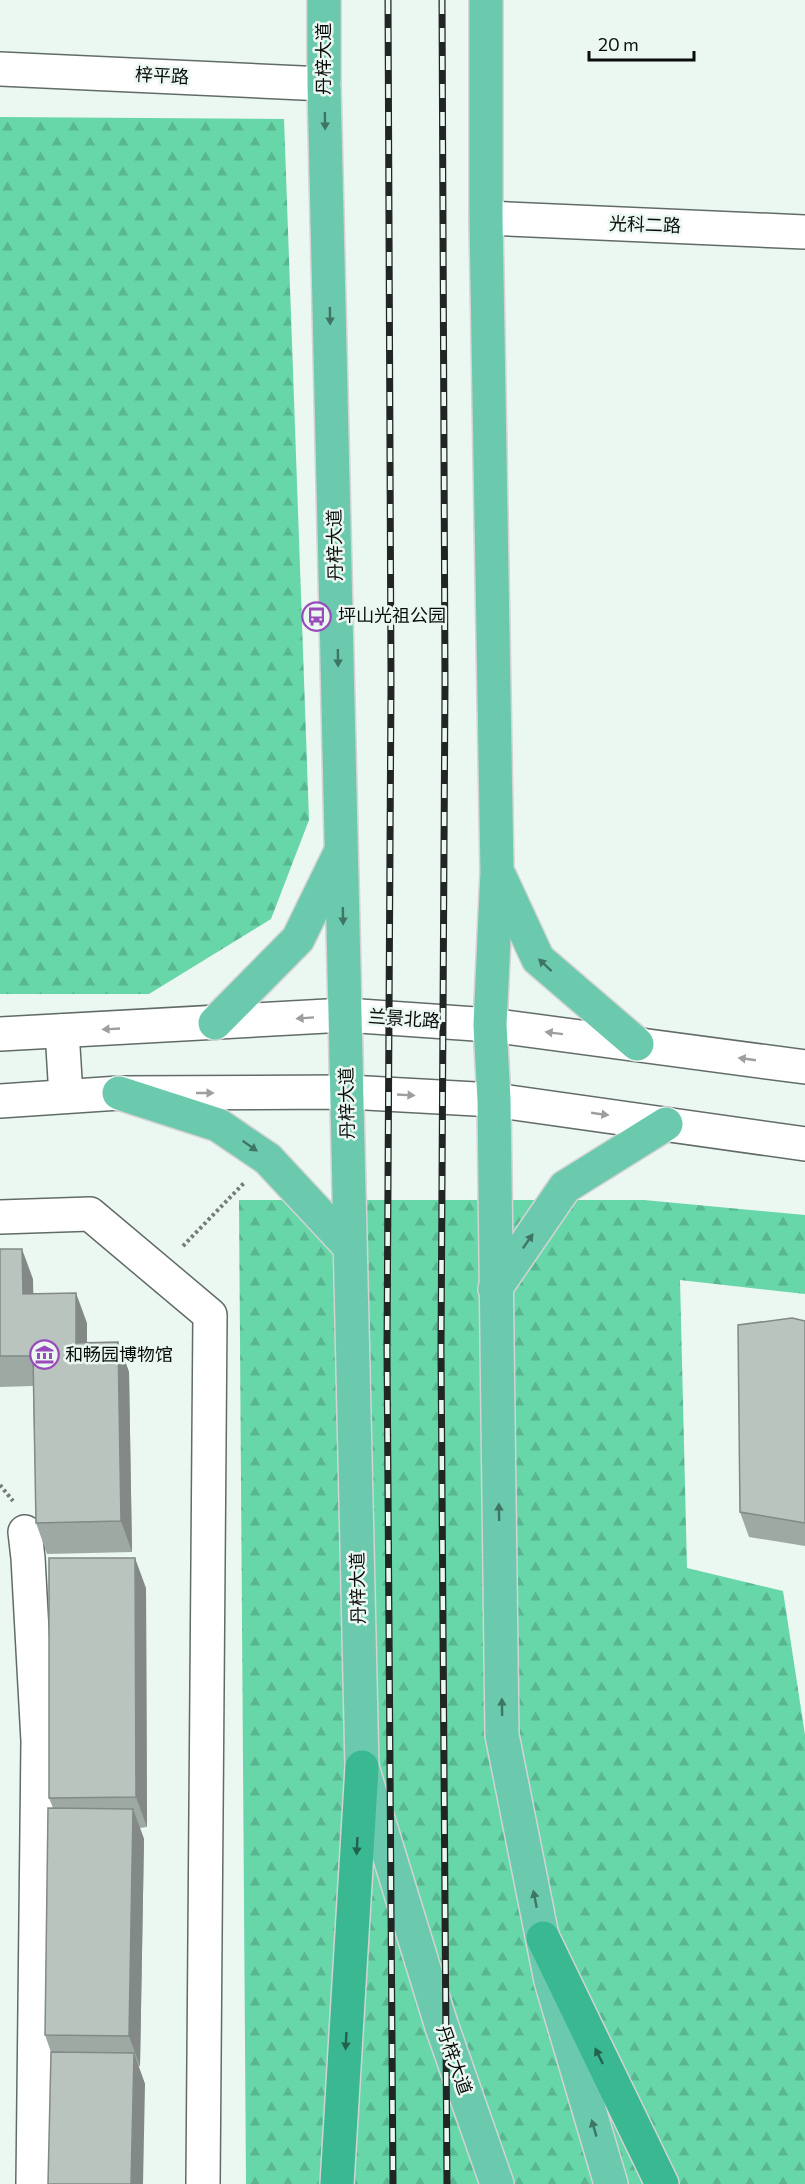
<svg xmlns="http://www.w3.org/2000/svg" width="805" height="2184" font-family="Commissioner,'Noto Sans SC',sans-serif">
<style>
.forest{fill:url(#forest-firs)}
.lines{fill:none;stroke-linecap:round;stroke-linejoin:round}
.minor-casing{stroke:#626c67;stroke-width:36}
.tertiary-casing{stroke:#626c67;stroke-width:36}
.secondary-casing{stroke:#626c67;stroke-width:36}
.primary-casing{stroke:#d3d3d3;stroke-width:36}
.trunk-casing{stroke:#d3d3d3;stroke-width:36}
.path{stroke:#747b78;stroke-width:4;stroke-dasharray:3 3;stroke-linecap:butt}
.minor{stroke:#fff;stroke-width:33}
.tertiary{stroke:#fff;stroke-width:33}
.secondary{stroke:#fff;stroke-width:33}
.primary{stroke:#6bcaad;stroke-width:33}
.trunk{stroke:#3ab892;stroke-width:33}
.rail-casing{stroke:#212524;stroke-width:7}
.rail{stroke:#ebf7f1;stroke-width:4.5;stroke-dasharray:14;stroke-linecap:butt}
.wall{fill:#9fa9a4}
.shaded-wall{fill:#828986}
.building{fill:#b9c4bf;stroke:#828986;stroke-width:1.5}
.oneway{fill:#3f7565}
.oneway2{fill:#9d9e9e}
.oneway3{fill:#22624f}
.labels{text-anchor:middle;stroke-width:5;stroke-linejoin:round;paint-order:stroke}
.street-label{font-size:18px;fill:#0a0d0c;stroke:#ebf7f1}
.poi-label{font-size:18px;fill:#0a0d0c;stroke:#ebf7f1;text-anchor:start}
</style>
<defs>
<pattern id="forest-firs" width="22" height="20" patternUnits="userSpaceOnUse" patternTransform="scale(1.5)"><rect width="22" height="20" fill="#67d6a9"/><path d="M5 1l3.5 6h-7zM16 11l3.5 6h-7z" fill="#58b690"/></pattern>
</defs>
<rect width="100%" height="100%" fill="#ebf7f1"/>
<!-- forest -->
<g class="forest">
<path d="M0 117 284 119 309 820 271 919 149 994H0Z"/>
<path d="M239 1200H644L805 1215V1294L680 1280 687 1568 783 1591 805 1735V2184H246Z"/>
</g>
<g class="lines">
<defs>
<g id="minor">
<path d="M486 218 805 232"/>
<path d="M0 1217 90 1214 210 1315 203 2184"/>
<path d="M25 1532 28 1558 38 1741 33 2184"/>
</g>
<path id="tertiary" d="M0 69 324 84"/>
<g id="secondary">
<path d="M62 1031 66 1096"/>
<path d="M0 1034 345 1015 490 1025 805 1067"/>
<path d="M0 1101 119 1093 348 1092 494 1100 805 1144"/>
</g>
<g id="primary">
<path d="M324 0V84L362 1767 441 2024 497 2184"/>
<path d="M486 0V218L497 872 490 1025 494 1100 502 1735 551 1981 611 2184"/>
<path d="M500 877 538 959 637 1044"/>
<path d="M215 1023 298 939 339 855"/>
<path d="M119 1093 218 1125 268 1159 349 1246"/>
<path d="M495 1289 565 1187 666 1124"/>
</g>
<g id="trunk">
<path d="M543 1938 662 2184"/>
<path d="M337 2184 362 1767"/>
</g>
</defs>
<!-- minor casing -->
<use href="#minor" class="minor-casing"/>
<!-- tertiary casing -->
<use href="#tertiary" class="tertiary-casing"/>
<!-- secondary casing -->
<use href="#secondary" class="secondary-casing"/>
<!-- primary casing -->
<use href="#primary" class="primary-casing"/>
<!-- trunk casing -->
<use href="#trunk" class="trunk-casing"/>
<!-- path -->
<g class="path">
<path d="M183 1246 244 1183"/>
<path d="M0 1485 13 1501"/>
</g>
<!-- minor -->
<use href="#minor" class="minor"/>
<!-- tertiary -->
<use href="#tertiary" class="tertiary"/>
<!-- secondary -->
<use href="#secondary" class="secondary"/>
<!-- primary -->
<use href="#primary" class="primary"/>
<!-- trunk -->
<use href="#trunk" class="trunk"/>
<defs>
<g id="rail">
<path d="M388 0 391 682 387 1350 393 2184"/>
<path d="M442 0 445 681 441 1349 447 2184"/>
</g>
</defs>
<!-- rail casing -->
<use href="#rail" class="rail-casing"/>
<!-- rail -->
<use href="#rail" class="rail"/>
</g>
<!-- wall -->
<g class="wall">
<path d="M0 1249 33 1279V1294L87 1323V1343L118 1342 129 1372 132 1552 47 1554 36 1523 33 1386 0 1387Z"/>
<path d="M805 1321V1546L749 1537 740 1512Z"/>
<path d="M146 1588 147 1827 140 1828 144 1839 140 2066H138L145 2084 51 2052 45 2035 53 1808 49 1798Z"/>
</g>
<!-- shaded-wall -->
<g class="shaded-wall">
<path d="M22 1249 33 1279 34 1325 23 1294Z"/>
<path d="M76 1293 87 1323V1374L76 1343Z"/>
<path d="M118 1342 129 1372 132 1552 121 1521Z"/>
<path d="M135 1558 146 1588 147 1827 136 1797Z"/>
<path d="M133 1809 144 1839 140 2066 129 2036Z"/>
<path d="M134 2053 145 2084 143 2184H131Z"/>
</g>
<!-- building -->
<g class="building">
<path d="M0 1249H22L23 1294 76 1293V1343L118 1342 121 1521 36 1523 33 1356H0Z"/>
<path d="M792 1318 805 1321V1523L740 1512 738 1325Z"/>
<path d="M49 1558H135L136 1797 49 1798Z"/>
<path d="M48 1808 133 1809 129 2036 45 2035Z"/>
<path d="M51 2052 134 2053 131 2184H48Z"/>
</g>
<!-- one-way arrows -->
<defs><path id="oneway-solid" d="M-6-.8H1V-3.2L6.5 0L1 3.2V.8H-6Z" transform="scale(1.5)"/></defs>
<g class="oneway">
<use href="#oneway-solid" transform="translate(325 121) rotate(89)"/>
<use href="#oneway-solid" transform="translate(330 316) rotate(89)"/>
<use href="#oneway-solid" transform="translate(338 658) rotate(89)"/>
<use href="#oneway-solid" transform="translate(343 916) rotate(89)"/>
<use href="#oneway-solid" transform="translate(545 965) rotate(-137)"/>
<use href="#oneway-solid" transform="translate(250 1146) rotate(35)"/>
<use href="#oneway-solid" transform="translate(528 1241) rotate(-55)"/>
<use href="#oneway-solid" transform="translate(499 1512) rotate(-91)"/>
<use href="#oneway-solid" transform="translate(502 1707) rotate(-91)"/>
<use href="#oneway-solid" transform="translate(535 1899) rotate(-101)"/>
<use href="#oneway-solid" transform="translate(594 2128) rotate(-106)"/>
</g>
<g class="oneway2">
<use href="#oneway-solid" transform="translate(305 1018) rotate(176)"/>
<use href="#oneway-solid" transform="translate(111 1029) rotate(177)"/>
<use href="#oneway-solid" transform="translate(554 1033) rotate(-173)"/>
<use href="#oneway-solid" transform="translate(747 1059) rotate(-172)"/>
<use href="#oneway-solid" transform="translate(205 1093)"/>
<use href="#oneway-solid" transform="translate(406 1095) rotate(3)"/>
<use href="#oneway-solid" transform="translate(600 1114) rotate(8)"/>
</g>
<g class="oneway3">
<use href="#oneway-solid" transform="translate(357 1846) rotate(93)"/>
<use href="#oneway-solid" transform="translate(346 2041) rotate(93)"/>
<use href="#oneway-solid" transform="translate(599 2056) rotate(-116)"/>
</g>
<!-- icons -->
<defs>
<symbol id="bus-ring" viewBox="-11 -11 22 22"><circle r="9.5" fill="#ebf7f1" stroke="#994bbb" stroke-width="1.5"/><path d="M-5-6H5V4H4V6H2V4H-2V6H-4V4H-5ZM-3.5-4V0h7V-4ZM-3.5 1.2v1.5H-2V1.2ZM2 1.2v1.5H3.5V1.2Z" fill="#994bbb"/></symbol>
<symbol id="museum-ring" viewBox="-11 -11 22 22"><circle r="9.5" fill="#ebf7f1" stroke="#994bbb" stroke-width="1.5"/><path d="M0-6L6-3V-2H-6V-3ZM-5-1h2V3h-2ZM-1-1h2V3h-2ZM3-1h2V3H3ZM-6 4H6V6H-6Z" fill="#994bbb"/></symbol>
</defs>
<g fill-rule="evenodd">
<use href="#bus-ring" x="300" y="600" width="33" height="33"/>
<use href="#museum-ring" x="28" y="1338" width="33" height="33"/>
</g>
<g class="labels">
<!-- street labels -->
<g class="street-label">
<text transform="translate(324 59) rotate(-90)" y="6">丹梓大道</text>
<text transform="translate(162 76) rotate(3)" y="6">梓平路</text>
<text transform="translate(645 225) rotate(2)" y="6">光科二路</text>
<text transform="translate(335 545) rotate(-91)" y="6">丹梓大道</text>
<text transform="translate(404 1019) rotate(4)" y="6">兰景北路</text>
<text transform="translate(347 1103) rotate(-91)" y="6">丹梓大道</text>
<text transform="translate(358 1588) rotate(-91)" y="6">丹梓大道</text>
<text transform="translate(454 2060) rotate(71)" y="6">丹梓大道</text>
</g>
<!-- poi labels -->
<g class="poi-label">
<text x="338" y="622">坪山光祖公园</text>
<text x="65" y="1361">和畅园博物馆</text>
</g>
</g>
<!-- scale -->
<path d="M589 51v9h105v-9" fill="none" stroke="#0a0d0c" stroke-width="3"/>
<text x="598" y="51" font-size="18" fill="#0a0d0c" stroke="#ebf7f1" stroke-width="4.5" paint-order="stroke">20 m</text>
</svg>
